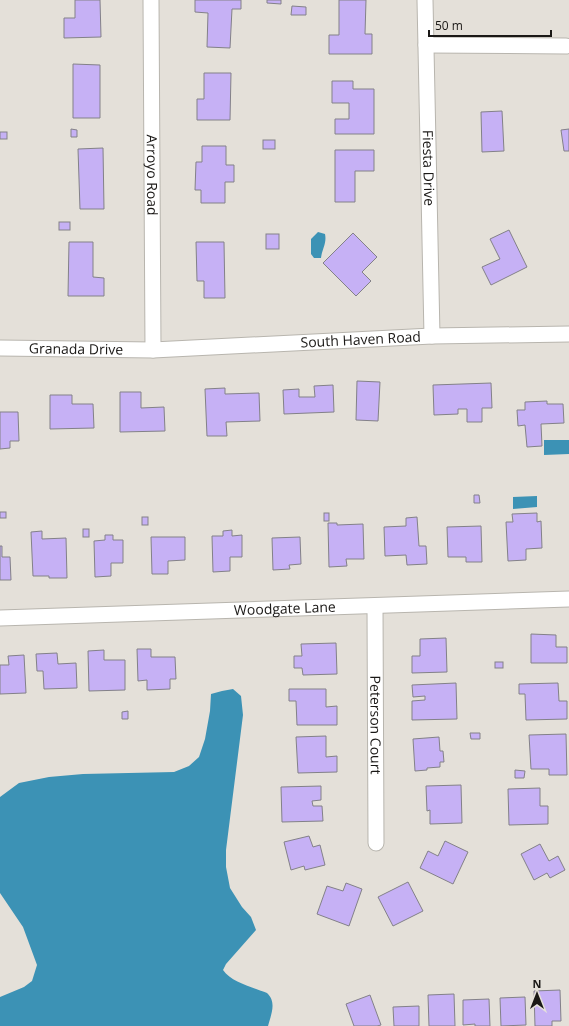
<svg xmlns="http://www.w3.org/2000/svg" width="569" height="1026" font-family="'Open Sans',sans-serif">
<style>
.water{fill:#3c92b5}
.building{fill:#c6b1f5;stroke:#838188}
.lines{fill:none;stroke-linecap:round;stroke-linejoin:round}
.street-casing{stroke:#b8b5ae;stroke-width:17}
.street{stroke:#fff;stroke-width:15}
.labels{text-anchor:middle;stroke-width:4;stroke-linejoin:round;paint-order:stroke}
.street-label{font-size:14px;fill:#1a1816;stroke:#e4e0d9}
</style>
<rect width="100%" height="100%" fill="#e4e0d9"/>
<!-- water -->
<g class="water">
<path d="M318 232 325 234C327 243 322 249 321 258H314L311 254V239Z"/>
<path d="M544 440H569V454L544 455Z"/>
<path d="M537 496V507L513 509V497Z"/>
<path d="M233 689 241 696 243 715 226 850V867L230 888 242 907 251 917 256 930 226 964 223 970C232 983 253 987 267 993 277 1002 271 1015 268 1026H0V997L24 987 32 981 37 965 23 927 0 893V797L19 783 49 777 83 774 174 772 189 766 199 757 205 739 210 711 211 694 222 691Z"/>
</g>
<!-- building -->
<g class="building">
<path d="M75 0H100L101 37 64 38V18H75Z"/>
<path d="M195 0H241V9H232L230 48 207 47 208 13 195 12Z"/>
<path d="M267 0H281V4L267 3Z"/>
<path d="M339 0H366L365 34H372V54H329V35H339Z"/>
<path d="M292 6 306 7V15H291Z"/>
<path d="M73 64 100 65V118H73Z"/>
<path d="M204 73H231L230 120H197V99H204Z"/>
<path d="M332 81H353V89H374V134H335V119H349V103H332Z"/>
<path d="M502 111 504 151 482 152 481 112Z"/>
<path d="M71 129 77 130V137H71Z"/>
<path d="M569 129V151H564L561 130Z"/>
<rect x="0" y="132" width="7" height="7"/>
<rect x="263" y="140" width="12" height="9"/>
<path d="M202 146H226V165H234V182H225V203H201V190H195L196 162H202Z"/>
<path d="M103 148 104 209H80L78 149Z"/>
<path d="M335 150H374V171H355V202H335Z"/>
<rect x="59" y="222" width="11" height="8"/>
<path d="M509 230 527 267 491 285 482 267 500 259 490 239Z"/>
<path d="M353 233 377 257 362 272 371 281 356 296 323 263Z"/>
<rect x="266" y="234" width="13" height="15"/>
<path d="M69 242H93V277L104 278V296H68Z"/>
<path d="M196 242H224L225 298H204V281H197Z"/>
<path d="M357 381 380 382 378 421 356 420Z"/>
<path d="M491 383 492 408H482V422H467V409H458V414L434 415 433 385Z"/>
<path d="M333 385 334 412 284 414 283 390 299 389V397H315L314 386Z"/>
<path d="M225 388V394L259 393 260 421 226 422 227 436H207L205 389Z"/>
<path d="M120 392H141V408L164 407 165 431 120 432Z"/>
<path d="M50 395H72V404H93L94 428 50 429Z"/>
<path d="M547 401V404H563L564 423 541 424 542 446 527 447 525 425 518 426 517 410H525V402Z"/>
<path d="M0 412H18L19 441H10V448L0 449Z"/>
<path d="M474 495H479L480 503H474Z"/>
<rect x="0" y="512" width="6" height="6"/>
<rect x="324" y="513" width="5" height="8"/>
<path d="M537 513V522L541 521 542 548 526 549V560L508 561 506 522H513L512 514Z"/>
<rect x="142" y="517" width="6" height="8"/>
<path d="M417 517 419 546H426L427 564 407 565 406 555 385 556 384 527 406 526V518Z"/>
<path d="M328 523H337V525L363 524 364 559H346L347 566 329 567Z"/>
<path d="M481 526 482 562H466V557H448L447 527Z"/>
<rect x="83" y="529" width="6" height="8"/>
<path d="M232 530V536L242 535V557H230V571L213 572 212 536H223V531Z"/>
<path d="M42 531V539L66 538 67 578H49V576H33L31 532Z"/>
<path d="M105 535H113V540H123V563H111V576L95 577 94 541 105 540Z"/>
<path d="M151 537H185V560L168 561V574H152Z"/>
<path d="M300 537 301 564 289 565 290 569 273 570 272 538Z"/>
<path d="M0 546H2V557H10L11 580H0Z"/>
<path d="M531 634 556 635V647H567V663H531Z"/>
<path d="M446 638 447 672 412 673V656H420V639Z"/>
<path d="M336 643 337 674 303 675 302 668H294V656H302L301 644Z"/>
<path d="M137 649H151V657H175L176 679H170V689L147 690V680L138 681Z"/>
<path d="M104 650V660H125V690L89 691 88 651Z"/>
<path d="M57 653 58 664 76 663 77 688 44 689 43 671H37L36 654Z"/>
<path d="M24 655 26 693 0 694V665H9L8 656Z"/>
<rect x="495" y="662" width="8" height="6"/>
<path d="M456 683 457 719 412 720V701L425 700V696L413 697 412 685Z"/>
<path d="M558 683 559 701H567V719L526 720 525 694H519V684Z"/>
<path d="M289 689H326V707L337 706V725H297L296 701H289Z"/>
<path d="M128 711V719H122V712Z"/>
<path d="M470 733H480V739H471Z"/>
<path d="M566 734 567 775H549V769H531L529 735Z"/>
<path d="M326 736V757L337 756V772L298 773 296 737Z"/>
<path d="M439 737 440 751H443L444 762H440V767L427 768V770L415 771 413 739Z"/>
<path d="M515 770 525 771 524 778H515Z"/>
<path d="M461 785 462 823 430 824V810L427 811 426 786Z"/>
<path d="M321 786V800L312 801 313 806H322L323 821 282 822 281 787Z"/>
<path d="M540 788V806H548V824L509 825 508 789Z"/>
<path d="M309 836 313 847 320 845 325 865 305 870 304 866 291 870 284 842Z"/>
<path d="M445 841 468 852 453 884 420 868 428 851 438 856Z"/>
<path d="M540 844 549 861 558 856 565 870 550 878 547 873 534 880 521 854Z"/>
<path d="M408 882 423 911 393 926 378 897Z"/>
<path d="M346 883 362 889 349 926 317 914 327 886 343 891Z"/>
<path d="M560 990 561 1021H552V1026H535L534 991Z"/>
<path d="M454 994 455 1026H429L428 995Z"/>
<path d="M370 995 381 1025 377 1026H354L346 1004Z"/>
<path d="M525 997 526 1025 501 1026 500 998Z"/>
<path d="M489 999 490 1026H475V1024L463 1025V1000Z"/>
<path d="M419 1006V1026H394L393 1007Z"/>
</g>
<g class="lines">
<defs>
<g id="street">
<path id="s1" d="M151 0 153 350"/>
<path id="s2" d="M425 0 432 336"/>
<path d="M426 45 566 46"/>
<path id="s3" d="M0 348 153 350 432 336 569 334"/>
<path id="s4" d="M375 606 376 843"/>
<path id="s5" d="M0 618 569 599"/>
</g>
</defs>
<!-- street casing -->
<use href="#street" class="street-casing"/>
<!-- street -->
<use href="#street" class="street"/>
</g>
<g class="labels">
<!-- street labels -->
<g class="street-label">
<text dy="5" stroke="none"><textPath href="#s2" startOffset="168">Fiesta Drive</textPath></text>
<text dy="5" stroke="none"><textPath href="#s1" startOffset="175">Arroyo Road</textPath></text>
<text dy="5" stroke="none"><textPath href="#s3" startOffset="361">South Haven Road</textPath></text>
<text dy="5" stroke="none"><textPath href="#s3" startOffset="76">Granada Drive</textPath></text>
<text dy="5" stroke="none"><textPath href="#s5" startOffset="285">Woodgate Lane</textPath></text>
<text dy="5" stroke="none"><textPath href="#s4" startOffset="119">Peterson Court</textPath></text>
</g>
</g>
<!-- north arrow -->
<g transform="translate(537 994)" stroke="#e4e0d9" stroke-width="3" paint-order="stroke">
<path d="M0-3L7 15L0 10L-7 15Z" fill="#1a1816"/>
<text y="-6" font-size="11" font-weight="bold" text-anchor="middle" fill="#1a1816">N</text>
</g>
<!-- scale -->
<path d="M429 30v6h122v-6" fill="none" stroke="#1a1816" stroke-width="2"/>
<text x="435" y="30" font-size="12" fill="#1a1816" stroke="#e4e0d9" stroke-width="3" paint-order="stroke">50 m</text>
</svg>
